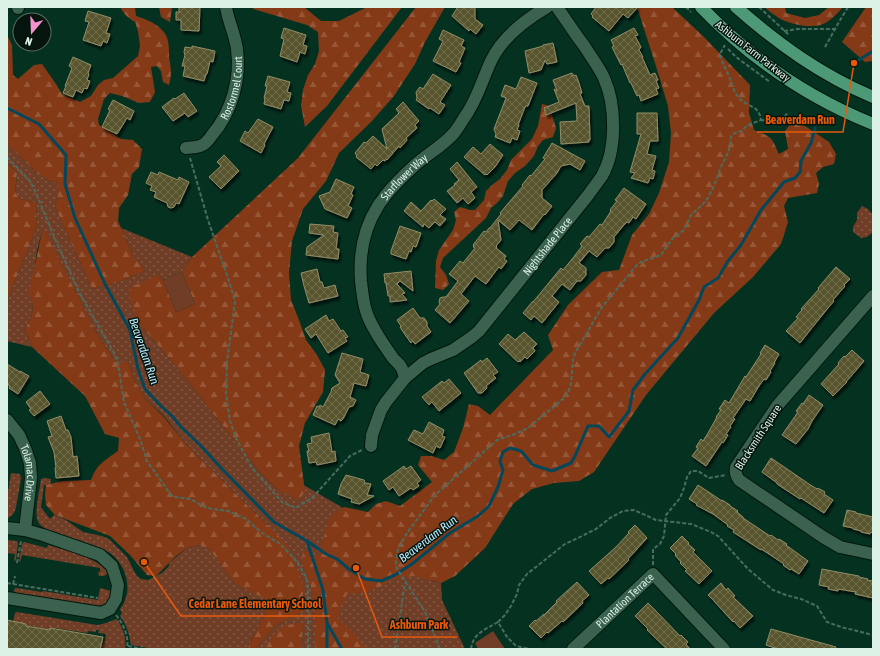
<svg xmlns="http://www.w3.org/2000/svg" width="880" height="656" font-family="'Asap Condensed',sans-serif">
<style>
.grass{fill:url(#grass-dots)}
.forest{fill:url(#forest-firs)}
.garden{fill:#703d27}
.lines{fill:none;stroke-linecap:round;stroke-linejoin:round}
.stream{stroke:#03475a;stroke-width:3}
.building{fill:url(#building-cross-hatch);stroke:#928e67;filter:url(#shadow)}
.minor-casing{stroke:#00170b;stroke-width:14}
.major-casing{stroke:#00170b;stroke-width:14}
.path{stroke:#496e60;stroke-width:2;stroke-dasharray:4 2;stroke-linecap:butt}
.minor{stroke:#3a624f;stroke-width:12}
.major{stroke:#4d9977;stroke-width:12}
.labels{text-anchor:middle;stroke-width:3;stroke-linejoin:round;paint-order:stroke}
.street-label{font-size:11px;fill:#dcf2e7;stroke:#05150e}
.water-label{font-size:12px;font-style:italic;fill:#baebfe;stroke:#05150e}
.leader{fill:none;stroke:#e8590c;stroke-width:1.5}
.callout-dot{fill:#e8590c;stroke:#05150e;stroke-width:1.5}
.callout-label{font-size:12px;text-anchor:middle;font-weight:bold;fill:#e8590c;stroke:#05150e;stroke-width:3;stroke-linejoin:round;paint-order:stroke}
</style>
<defs>
<pattern id="grass-dots" width="8" height="8" patternUnits="userSpaceOnUse"><rect width="8" height="8" fill="#703d27"/><path d="M2 2h.1M6 6h.1" fill="none" stroke="#845a46" stroke-width="1.8" stroke-linecap="round"/></pattern>
<pattern id="forest-firs" width="22" height="20" patternUnits="userSpaceOnUse"><rect width="22" height="20" fill="#853a17"/><path d="M5 1l3.5 6h-7zM16 11l3.5 6h-7z" fill="#965739"/></pattern>
<pattern id="building-cross-hatch" width="8" height="8" patternUnits="userSpaceOnUse"><rect width="8" height="8" fill="#58552f"/><path d="M0 0l8 8M0 8l8-8" fill="none" stroke="#6f6e4d"/></pattern>
<filter id="shadow"><feDropShadow dx="2" dy="3.5" stdDeviation="1" flood-color="#0009"/></filter>
</defs>
<rect width="100%" height="100%" fill="#053121"/>
<!-- grass -->
<g class="grass">
<path d="M7 144 36 172 48 180 58 183V193L55 207 92 289 116 283 145 271 133 255 121 228 192 257 182 272 163 280 158 275 138 322 178 369 258 470 277 489 297 481 418 552 432 581 441 583 442 600 465 649H302L303 623 267 646 265 649H256L275 626 303 612 268 525 193 452 163 415 146 400 136 383 128 362 115 363 107 349 97 334 43 228 37 250 34 271 33 303 32 314 25 330 32 347 7 341V301L37 226 36 203 19 198 15 192 17 173 7 163Z"/>
<path d="M862 206 868 209 873 215V232L867 237 861 238 853 232V227L857 220V213Z"/>
<path d="M11 473 20 474 21 479 16 507C15 512 12 517 7 518V498Z"/>
<path d="M44 478 51 479 50 485H44L41 507 50 519 54 515 66 520 83 532 102 536 109 539 127 557 134 571 137 576 141 579 148 580 162 573 169 566V563L187 548 200 545 210 550 235 584 264 597 266 612 247 649H153L131 645C129 634 127 625 120 616L122 613 120 609C134 592 127 565 110 553 106 551 102 549 99 547L47 529C42 527 38 524 37 518 35 510 40 488 41 479Z"/>
<path d="M7 540 17 541 18 543 16 560 14 561 15 554 7 553Z"/>
<path d="M24 542 47 548 48 545C64 550 99 558 107 572V574L104 576H99L98 572H100V568L22 555 20 562 19 561 22 544Z"/>
<path d="M15 588H16L42 592 43 591 98 600 100 588 111 591 112 594C107 603 106 606 95 606V605H92V606L16 594 14 592Z"/>
<path d="M17 612 97 625C105 624 110 621 117 619 123 628 127 638 125 649H100L102 641H105L106 634 98 633 99 630H96V632L88 631 87 633 55 628H51L50 630 31 626H26V624L13 622 15 613Z"/>
</g>
<!-- forest -->
<g class="forest">
<path d="M120 7H135L136 16C149 20 165 27 168 41 169 46 169 52 169 57 171 68 172 74 169 85L163 82 161 71 157 66 151 67 155 92 150 102 139 103 122 96 110 93 104 99 98 119 99 125 121 139 133 140 142 149 139 167 132 174 128 195 119 208 118 221 133 255 145 271 116 283 92 289 55 207 58 193V183L48 180 36 172 7 144V35L12 45 13 75 18 79 34 65 42 64 56 84 62 94 80 102 91 96 98 85 104 80 113 78 138 56 140 46 138 31 135 22C128 18 124 14 120 7Z"/>
<path d="M159 7H172L170 22 161 17Z"/>
<path d="M254 7H304L321 21H339L367 7H402L327 106 305 127 301 106 303 90 308 75 315 64 319 51 318 32 307 25 253 9Z"/>
<path d="M416 7H445L425 42 415 64 394 96 372 121 339 153 326 181 303 209 292 241 289 273 291 300 299 320 306 340 317 355 325 370 323 392 305 423 299 446 305 492 298 500 277 489 258 470 178 369 138 322 129 295 131 287 158 275 163 280 176 312 195 304 182 272 192 257 298 158Z"/>
<path d="M637 7H672L703 36 750 85 749 113 754 130C772 137 771 136 779 154L788 149 785 131 791 123 799 122 829 142 836 154 834 164 823 167 816 173 819 184 817 193 788 198 784 206 788 222 781 244 753 277 714 313 646 395 594 472 579 481 554 483 532 489 513 504 485 548 455 576 441 583 414 576 392 579 382 586 366 592 347 594 340 608 338 619 353 632 364 646 368 649H315V605L310 582 302 563 303 551 318 556 330 517 344 507 368 512 376 504 386 501 400 506 432 482 418 465 421 456H432L444 460 454 452 463 428 469 404 478 406 490 415 553 350 548 335 568 305 602 272 619 270 632 235 649 214 659 193 669 162 671 133 668 106 655 63Z"/>
<path d="M764 7H785L786 13 805 18 819 15 829 7H843C838 13 833 18 827 22 816 30 791 25 779 18 774 15 769 11 764 7Z"/>
<path d="M866 7H873V61L865 62 842 42Z"/>
<path d="M542 104 549 106 556 128 553 137 543 140 538 146 534 156 525 166 515 173 508 181 503 196 498 202 491 208 486 218 443 258 440 267 446 275 449 284 443 290 435 288 436 261 439 250 453 230 456 220 454 212 460 207 470 210H475L484 200 486 191 492 185 500 179 507 170 511 160 532 139 538 126Z"/>
<path d="M7 163 17 173 15 192 19 198 36 203 37 226 7 301Z"/>
<path d="M43 227 97 334 107 349 115 362H128L136 383 146 400 162 415 193 452 276 533 288 547 303 584V612L275 626 256 649H247L266 612 264 598 235 584 210 550 200 545 187 548 176 556 156 576 147 575 130 555 110 536 55 515 46 505 45 495 46 485 62 481 91 480C96 465 105 460 118 451L119 438 105 434 85 396 32 347 25 330 32 314 33 303 28 294C34 272 38 250 43 227Z"/>
<path d="M303 623 302 649H265L275 633 285 625Z"/>
</g>
<!-- garden -->
<g class="garden">
<path d="M182 272 195 304 176 312 163 280Z"/>
<path d="M493 631 505 649H478L475 643Z"/>
</g>
<g class="lines">
<!-- stream -->
<g class="stream">
<path d="M854 63 873 51"/>
<path d="M7 108 39 124 66 155 65 184 75 218 105 284 130 330 138 369 145 389 161 406 172 416 181 427 200 445 222 469 274 522 307 541 326 554 337 559 350 570 365 579 381 581 395 575 412 564 450 533 478 516 489 506 498 487 503 470 500 461 503 452 510 448 521 451 533 465 552 471 571 463 575 456 588 426H599L609 437 629 411 633 390 645 374 678 338 699 300 704 287 718 278 728 261 741 245 761 210 784 182 795 178 800 172 801 161 811 143 815 128"/>
<path d="M307 541 323 590 327 623 342 649"/>
<path d="M327 649V625"/>
</g>
</g>
<!-- building -->
<g class="building">
<path d="M179 7H200L199 31 181 30V20H176V12H179Z"/>
<path d="M458 7H475V19L483 25 476 34 470 29 469 31 452 16Z"/>
<path d="M596 7H638L628 18 623 14 609 31 592 17 593 16 591 14Z"/>
<path d="M88 11 111 18 106 33 110 34 107 43 103 41 101 46 83 40 89 22 85 21Z"/>
<path d="M284 28 306 35 303 45 307 46 305 54 300 52 297 62 280 56 284 39 281 38Z"/>
<path d="M634 28 638 35 635 36 641 47 639 50 643 57H642L650 75 655 73 658 80 656 81 659 88 656 89 658 94 641 101 639 95 637 96 631 83H630L622 64 621 65 612 47 614 46 611 40Z"/>
<path d="M443 30 464 40 461 46 465 48 459 62 461 63 456 72 433 61 443 41 439 39Z"/>
<path d="M553 43 557 62 547 64 545 60 541 70 529 73 525 51 543 46V45Z"/>
<path d="M192 46 215 51 213 62 210 61 207 74H206L204 81 183 76 185 66H182L185 55 184 52 185 47 192 48Z"/>
<path d="M73 57 91 65 88 73 89 74 87 80 90 81 87 89 84 88 82 93 76 90 73 97 63 93 66 86H65L72 68 69 66Z"/>
<path d="M572 73 574 76 576 75 579 83 582 93 580 94 585 106H589L590 140H589V142L561 144 560 122 577 121 576 103 546 115 544 108 559 102 554 89 557 91 553 80Z"/>
<path d="M433 74 451 85 440 102 445 105 439 114 430 108 429 109 416 100 417 98 416 92 420 87 423 89Z"/>
<path d="M268 76 290 82 287 92 291 93 289 101 284 100 281 109 264 104 265 98H264L267 86H265Z"/>
<path d="M521 77 537 83 528 106H526L525 107 518 125H519L517 130 520 131 517 140 512 138 510 143 495 137 496 134 494 129 506 98 501 96 505 85 516 89Z"/>
<path d="M184 93 197 111 188 117 185 113 173 121 162 107 174 98 175 99Z"/>
<path d="M113 100 134 111 130 120 127 118 117 134 102 127 110 110 108 109Z"/>
<path d="M403 102 419 121 415 125 417 128 406 138 407 140 400 148 399 146 387 160V159L385 161 383 160 377 166 375 164 371 169 356 157 357 156 355 153 364 142 366 143 373 136 387 149 382 129 399 113 396 109Z"/>
<path d="M637 113H657L658 141H650L647 154 656 156 652 170 655 171 653 179 650 178 648 183 631 178 635 173 630 172 641 134H637Z"/>
<path d="M258 119 273 127 264 144 265 145 261 153 240 141 245 131 248 133Z"/>
<path d="M552 143 585 161 580 170 570 164 561 166 557 173 542 190V198L552 206 545 215 544 214 532 230 519 220 518 221 510 230 498 220 501 240 496 246 497 247 496 248 506 256 504 259 507 261 501 269 499 267 498 268 486 284 475 276 461 294 469 301 450 323 435 310 440 304 439 302 440 298 443 297H446L458 281 449 274 460 261 463 263 475 248 473 247 474 246 473 245 484 231 486 232 489 228H490L501 214 500 213 523 186 522 185 530 175 531 176 545 159 543 158Z"/>
<path d="M490 144 503 155 495 167 487 175 486 174 485 175 464 157 473 147 481 154Z"/>
<path d="M224 155 239 171 221 189 209 177 221 166 217 162Z"/>
<path d="M457 162 477 187 471 192 475 198 468 204 463 198 457 203 447 191 455 185 454 184 459 180 450 169Z"/>
<path d="M151 172 158 175 159 172 178 180 179 177 189 182 179 204 176 203 174 207 171 208 168 207 167 203 154 197 156 192 150 190 152 186 146 183Z"/>
<path d="M336 179 354 187 351 194 353 195 348 206 352 208 347 218 325 209 319 196 330 192Z"/>
<path d="M624 188 646 204 636 219 633 217 629 223 627 222 623 226 614 237V242L609 248H605L597 257 589 251 579 263 586 268V275L581 281H577L570 290 562 284 552 296 559 302 542 323 534 316 531 320 523 313 533 301V302L561 268 563 270 573 258 582 246 580 244 587 236 589 237 600 224 602 225 611 211 610 210 617 201 615 200Z"/>
<path d="M434 199 446 209 440 215 446 219 440 226 435 222 429 228 424 224 423 227 404 211 411 202 421 211 431 200 432 201Z"/>
<path d="M310 224 334 226 333 232 338 233 336 249H339L338 259 306 255 307 247 324 235 309 233Z"/>
<path d="M400 226 421 233 416 247 413 246 411 252 409 251 406 259 391 254V251Z"/>
<path d="M836 267 850 279 844 285 845 286 833 300 834 301 828 308 811 329 800 343 786 331 798 318 796 317 802 310 801 309 819 289 818 288Z"/>
<path d="M317 269 320 282H322L324 288 335 285 338 296 309 303 304 286 301 273Z"/>
<path d="M411 271 413 291 400 281 397 284 405 293 402 294 407 300 390 302V296H388L386 283H385L384 274Z"/>
<path d="M413 308 420 318H424L427 322V326L431 332 415 344 413 341 411 343 406 336 400 327 401 326 397 320Z"/>
<path d="M326 315 329 321 333 319 341 331 343 330 348 337 345 338 347 341 328 353 316 334 311 338 305 329Z"/>
<path d="M524 332 537 344 533 348 535 351 527 359 525 357 520 362 519 361 518 362 499 344 508 334 515 340Z"/>
<path d="M765 345 779 354 774 363H775L770 371 771 372 766 380 764 379 759 386 750 401 746 399 733 418 735 419 730 426 731 427 726 434 728 435 723 443 722 442 706 466 692 456 698 448 696 447 701 439 703 441 708 433 717 417H716L721 410 719 409 725 400 729 403 745 376 746 377 761 354 760 353Z"/>
<path d="M852 350 864 361 846 382H847L833 396 821 384 839 364 838 363 844 356 845 357Z"/>
<path d="M342 353 363 359 360 372 369 375 366 386 354 383 350 397 356 400 353 406 349 407 343 419 341 421 338 419 335 425 313 415 317 406 319 407 320 405 323 407 331 392 332 388 340 383 335 375Z"/>
<path d="M487 358 498 372 493 375 496 378 486 386 487 388 482 393H478L464 373 481 360 482 362Z"/>
<path d="M7 364 20 372V371L29 376 18 394 9 388 10 386 7 384Z"/>
<path d="M449 379 461 393 439 411 432 402 429 405 422 397 442 381 444 383Z"/>
<path d="M40 391 50 404 34 416 29 410 31 409 26 402Z"/>
<path d="M809 395 823 405 812 421 808 429 796 444 782 435 798 412 796 411 802 403 803 404Z"/>
<path d="M61 416 66 430H68L71 437 73 457 77 456 79 476 56 478 55 468H56L54 452 48 437 52 436 47 421Z"/>
<path d="M429 422 444 430 442 436 445 437 440 448 436 446 433 453 408 440 414 430 423 434Z"/>
<path d="M329 433 332 452 335 451 336 461 317 465 316 462 309 463 307 451H309L307 444 312 443 311 437Z"/>
<path d="M771 458 809 484 817 489 818 488 825 492 824 494 833 500 824 513 801 498 800 499 777 484V483L762 472Z"/>
<path d="M404 466 406 469 411 466 421 480 417 483 419 486 413 490 411 488 399 496 393 487 389 490 383 481Z"/>
<path d="M346 475 364 480 365 483 371 484 367 495 374 496 359 504 351 502 352 499 338 494 341 484Z"/>
<path d="M698 485 722 501V500L730 505V506L738 511 737 512 743 517V518L770 536 771 535 778 540 779 539 787 544 786 545 808 561 799 574 791 569 790 570 783 565 784 564 769 554 761 549V550L733 532 734 530 727 526 728 525 713 514 696 505 697 504 689 499Z"/>
<path d="M847 510 856 512V513L873 517V533L871 532 870 534 861 532V531L853 529V528L843 526Z"/>
<path d="M635 525 647 538 628 559 629 560 609 579 608 578 601 584 589 571 616 547 629 533 628 532Z"/>
<path d="M682 536 689 543 688 544 695 550 693 552 712 571 699 584 685 571 687 570 680 563 681 562 675 555 676 554 670 548Z"/>
<path d="M822 569 832 571 859 576V577L868 579 867 580 873 581V598L855 594 856 592 838 589V591L828 589 829 587 819 585Z"/>
<path d="M577 582 589 595 582 601 583 603 563 622 562 621 548 633 547 632 541 638 529 626 535 620 536 621 544 614V615L557 602 556 601Z"/>
<path d="M721 583 726 590 728 588 735 596 733 597 753 616 740 628 734 621 733 622 714 601 708 595Z"/>
<path d="M648 603 655 610 680 636 681 635 688 642 686 644 690 649H667L647 630 648 629 635 616Z"/>
<path d="M7 620 26 624V626L50 630V628L103 637 100 649H7Z"/>
<path d="M771 629 836 647 835 649H778L766 645Z"/>
</g>
<g class="lines">
<defs>
<g id="minor">
<path d="M18 8V7"/>
<path id="s1" d="M186 148C192 147 199 148 204 144 207 142 210 138 212 135 232 112 241 78 237 49 235 34 228 21 226 7"/>
<path d="M873 296 777 406 736 467C735 473 736 476 739 480L823 537 840 547 873 554"/>
<path id="s2" d="M405 378C404 374 403 370 401 367 399 363 395 361 393 358 383 344 371 327 366 311 363 301 362 291 361 281 359 255 364 228 378 206 380 202 383 200 385 196 394 185 404 175 414 166 427 154 443 146 454 133 458 128 461 123 464 118 477 101 482 80 491 61 502 37 525 20 547 7"/>
<path id="s3" d="M7 420 19 435 25 448 30 463 31 478 25 530"/>
<path id="s4" d="M371 446 372 435 381 410 386 402 405 378 423 363 431 359 453 350 472 337 479 331 589 194C593 188 598 182 602 176 617 150 616 105 604 78 599 67 591 57 585 47 575 34 566 20 557 7"/>
<path d="M7 528 25 530 43 535 100 555 112 566 118 585 116 599 110 609 101 613 7 598"/>
<path id="s5" d="M573 649 653 574 724 649"/>
</g>
<g id="major">
<path d="M701 7C749 57 808 98 873 124"/>
<path d="M736 7C778 44 821 75 873 97"/>
</g>
</defs>
<!-- minor casing -->
<use href="#minor" class="minor-casing"/>
<!-- major casing -->
<use href="#major" class="major-casing"/>
<!-- path -->
<g class="path">
<path d="M686 7 691 12"/>
<path d="M759 7 789 35"/>
<path d="M784 31 798 29H836"/>
<path d="M825 47 839 22 848 7"/>
<path d="M728 49 736 57 770 82"/>
<path d="M761 120C771 121 781 121 788 113"/>
<path d="M7 157 30 181 36 193 53 234 80 294 113 351 118 363 124 402 140 439 147 461 171 495 176 497 190 499 205 507 212 509 221 510 228 511 246 519 262 533 279 543 292 556 297 562 306 577 308 586V649"/>
<path d="M190 158 208 220 229 281 235 301 227 362 226 394 230 421 236 438 252 468 282 502 296 508 312 498 350 456 362 450"/>
<path d="M17 563 21 541"/>
<path d="M653 565V549L660 544 664 536 666 515 680 498 684 488 687 477 691 471H698L709 478 726 475"/>
<path d="M7 583 98 598"/>
<path d="M13 584 15 576"/>
<path d="M116 615C124 625 129 636 127 649"/>
<path d="M498 622 505 615 511 606 517 594 519 585 527 574 565 544 578 538 596 529 610 518 623 511 634 510 656 520 691 524 711 532 718 536 748 569 773 590 786 595 801 599 817 606 827 622 841 627 873 635"/>
<path d="M128 646 143 649"/>
<path d="M395 649 405 583"/>
<path d="M440 649 425 612 396 567V560L398 549 407 533 435 495 497 440 515 434 528 428 563 399 568 393 571 384 573 360 575 353 602 307 636 266 641 262 661 255 673 238 684 230 691 215 706 201 714 186 720 169 728 153 730 146 731 136 735 133 741 131 748 125 761 120 760 115 756 109 742 101 735 93 729 76 720 57 721 52 725 45"/>
<path d="M471 649C473 633 485 630 498 622L507 637 516 646 530 649"/>
</g>
<!-- minor -->
<use href="#minor" class="minor"/>
<!-- major -->
<use href="#major" class="major"/>
</g>
<g class="labels">
<!-- street labels -->
<g class="street-label">
<text transform="translate(753 51) rotate(38)" y="4">Ashburn Farm Parkway</text>
<text dy="4" stroke="none"><textPath href="#s1" startOffset="83">Rostormel Court</textPath></text>
<text dy="4" stroke="none"><textPath href="#s2" startOffset="226">Starflower Way</textPath></text>
<text dy="4" stroke="none"><textPath href="#s4" startOffset="275">Nightshade Place</textPath></text>
<text transform="translate(758 437) rotate(-57)" y="4">Blacksmith Square</text>
<text dy="4" stroke="none"><textPath href="#s3" startOffset="59">Tolamac Drive</textPath></text>
<text dy="4" stroke="none"><textPath href="#s5" startOffset="71">Plantation Terrace</textPath></text>
</g>
<!-- water labels -->
<g class="water-label">
<text transform="translate(144 351) rotate(71)" y="4">Beaverdam Run</text>
<text transform="translate(428 539) rotate(-37)" y="4">Beaverdam Run</text>
</g>
</g>
<!-- callouts -->
<path class="leader" d="M854 63L843 132H757M144 562L181 616H330M356 568L382 637H457"/>
<g class="callout-dot">
<circle cx="854" cy="63" r="4"/>
<circle cx="144" cy="562" r="4"/>
<circle cx="356" cy="568" r="4"/>
</g>
<g class="callout-label">
<text x="800" y="124">Beaverdam Run</text>
<text x="255" y="608">Cedar Lane Elementary School</text>
<text x="419" y="629">Ashburn Park</text>
</g>
<!-- border -->
<rect width="880" height="656" fill="none" stroke="#dcf2e7" stroke-width="16"/>
<!-- north arrow -->
<g transform="translate(32 32) rotate(199)"><circle r="19" fill="#05150e" stroke="#5b6d65"/>
<path d="M0-3L7 15L0 10L-7 15Z" fill="#f690cf"/>
<text y="-6" font-size="11" font-weight="bold" text-anchor="middle" fill="#dcf2e7">N</text>
</g>
</svg>
